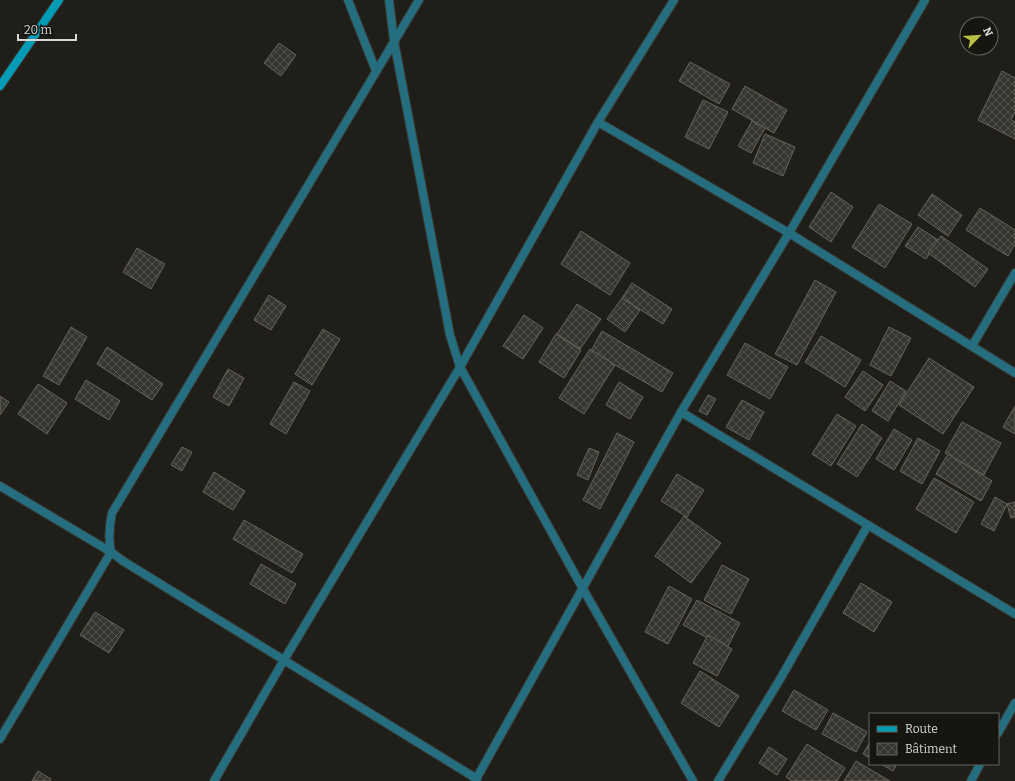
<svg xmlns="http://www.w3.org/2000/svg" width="1015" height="781" font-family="Bitter,serif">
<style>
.building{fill:url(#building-cross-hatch);stroke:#66645d}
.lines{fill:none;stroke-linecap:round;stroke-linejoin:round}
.street-casing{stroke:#393832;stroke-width:10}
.secondary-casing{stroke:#393832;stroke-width:10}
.street{stroke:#256e7f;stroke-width:8}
.secondary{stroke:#029cb7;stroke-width:8}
</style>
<defs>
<pattern id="building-cross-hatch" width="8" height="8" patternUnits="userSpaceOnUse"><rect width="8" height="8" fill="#36352f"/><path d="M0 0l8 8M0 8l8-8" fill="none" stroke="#52524c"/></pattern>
</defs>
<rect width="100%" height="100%" fill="#1f1e18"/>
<!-- building -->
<g class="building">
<path d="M279 43 296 55 281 76 264 63Z"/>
<path d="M690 62 730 84 719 104 679 81Z"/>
<path d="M1002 71 1015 78V112L1011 120 1015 122V139L978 120Z"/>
<path d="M745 86 787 110 774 133 732 109Z"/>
<path d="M703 100 728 112 709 149 685 137Z"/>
<path d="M752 121 765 128 751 153 738 146Z"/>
<path d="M765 134 795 147 783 176 753 163Z"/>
<path d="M831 192 853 207 831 242 809 227Z"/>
<path d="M932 194 962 215 948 236 918 215Z"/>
<path d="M879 204 912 224 885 268 852 247Z"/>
<path d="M980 208 1015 230V244L1008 256 966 230Z"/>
<path d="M918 227 938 240 926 259 905 246Z"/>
<path d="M581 231 630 263 610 295 561 264Z"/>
<path d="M941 236 988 269 975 287 928 253Z"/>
<path d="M137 248 165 264 151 289 123 272Z"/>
<path d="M815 280 836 292 797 365 775 354Z"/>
<path d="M632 283 672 309 663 324 622 298Z"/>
<path d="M269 295 286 306 271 330 254 320Z"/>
<path d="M622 298 640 310 625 332 607 319Z"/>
<path d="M577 304 601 319 580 349 557 334Z"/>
<path d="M524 315 543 328 523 359 503 346Z"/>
<path d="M71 327 87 337 59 385 43 376Z"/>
<path d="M889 327 911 338 891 376 870 365Z"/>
<path d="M323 329 340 339 312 385 295 374Z"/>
<path d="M602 331 673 373 662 392 591 351Z"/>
<path d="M556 334 581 350 564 378 539 362Z"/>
<path d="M821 336 861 360 845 387 805 362Z"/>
<path d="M745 343 788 367 770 399 727 375Z"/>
<path d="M107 347 163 384 152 400 97 364Z"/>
<path d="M590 349 615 365 584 414 559 398Z"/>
<path d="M929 358 974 387 943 434 899 405Z"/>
<path d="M228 369 244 378 229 406 213 397Z"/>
<path d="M863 371 883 385 865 411 845 397Z"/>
<path d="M86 380 120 401 109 420 75 399Z"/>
<path d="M890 381 906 391 888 421 872 411Z"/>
<path d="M294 382 310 391 286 434 270 424Z"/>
<path d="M619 382 643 397 630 419 606 405Z"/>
<path d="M38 384 67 403 47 434 18 414Z"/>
<path d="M708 395 716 399 707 415 699 411Z"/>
<path d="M0 396 9 402 0 415Z"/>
<path d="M742 400 764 412 749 440 726 427Z"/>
<path d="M1015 406V434L1003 427Z"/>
<path d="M837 414 856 426 831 466 812 454Z"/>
<path d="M962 422 1001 443 984 475 945 453Z"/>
<path d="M862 424 882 438 857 477 837 464Z"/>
<path d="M894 429 912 440 894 470 876 459Z"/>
<path d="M617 433 634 442 600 509 583 500Z"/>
<path d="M918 438 940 451 922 484 900 471Z"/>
<path d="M182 447 192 452 182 471 171 465Z"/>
<path d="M589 448 599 452 588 480 577 475Z"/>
<path d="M948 454 992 481 981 501 936 474Z"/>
<path d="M214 472 245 491 233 510 203 492Z"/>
<path d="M677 474 704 490 687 517 661 501Z"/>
<path d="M934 478 974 502 956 533 916 509Z"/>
<path d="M995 497 1007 504 994 531 981 524Z"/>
<path d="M1015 502V517L1011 518 1007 504Z"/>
<path d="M684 516 721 543 691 583 655 556Z"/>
<path d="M244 520 303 554 292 573 233 539Z"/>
<path d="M261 564 296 584 285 604 250 584Z"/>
<path d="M722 565 749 579 731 614 704 600Z"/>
<path d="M861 583 892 602 874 632 843 613Z"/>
<path d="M669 586 692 599 668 644 645 632Z"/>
<path d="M697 600 740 623 727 648 683 625Z"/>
<path d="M95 612 124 630 109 653 80 635Z"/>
<path d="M708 635 732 649 717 676 693 663Z"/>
<path d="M700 671 739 696 719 727 681 703Z"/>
<path d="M794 690 828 710 816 730 782 711Z"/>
<path d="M833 713 867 732 856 752 822 734Z"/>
<path d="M870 742V758L863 754Z"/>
<path d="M807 744 845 768 837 781H792L786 777Z"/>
<path d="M769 747 787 759 777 775 759 763Z"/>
<path d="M856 761 890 781H844Z"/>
<path d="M881 764H897L893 771Z"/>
<path d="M38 771 51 779 50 781H32Z"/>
</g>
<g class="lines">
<defs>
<g id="street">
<path d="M348 0 376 71"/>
<path d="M389 0 394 41 450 335 460 367 583 589 693 781"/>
<path d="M419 0 112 513C109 527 108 538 111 552L123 561 477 779"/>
<path d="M598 122 789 233 1015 373"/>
<path d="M972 346 1015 273"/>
<path d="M681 412 1015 614"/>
<path d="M0 486 111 552 0 739"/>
<path d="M998 733 1015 703"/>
<path d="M214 781 284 660 460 367 598 122 674 0"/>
<path d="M475 781 681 412 789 233 925 0"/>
<path d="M718 781 779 681 868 525"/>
<path d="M971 781 980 764"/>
</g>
<path id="secondary" d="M0 86 59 0"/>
</defs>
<!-- street casing -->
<use href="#street" class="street-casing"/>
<!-- secondary casing -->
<use href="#secondary" class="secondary-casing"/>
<!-- street -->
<use href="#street" class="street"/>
<!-- secondary -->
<use href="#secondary" class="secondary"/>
</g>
<!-- legend -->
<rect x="869" y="713" width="130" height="52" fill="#16150f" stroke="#64635d"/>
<rect x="877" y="726" width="20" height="6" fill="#029cb7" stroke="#64635d"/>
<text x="905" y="733" font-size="12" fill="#d8d7d3">Route</text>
<rect x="877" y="743" width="20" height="12" fill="url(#building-cross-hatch)" stroke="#64635d"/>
<text x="905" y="753" font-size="12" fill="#d8d7d3">Bâtiment</text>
<!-- north arrow -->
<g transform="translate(979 36) rotate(65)"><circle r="19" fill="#16150f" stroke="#64635d"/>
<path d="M0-3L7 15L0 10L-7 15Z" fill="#bac046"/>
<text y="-6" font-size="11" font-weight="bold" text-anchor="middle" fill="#d8d7d3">N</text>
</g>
<!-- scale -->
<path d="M18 34v6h58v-6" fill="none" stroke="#d8d7d3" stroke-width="2"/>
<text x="24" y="34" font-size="12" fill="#d8d7d3" stroke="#16150f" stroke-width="3" paint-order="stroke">20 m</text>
</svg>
